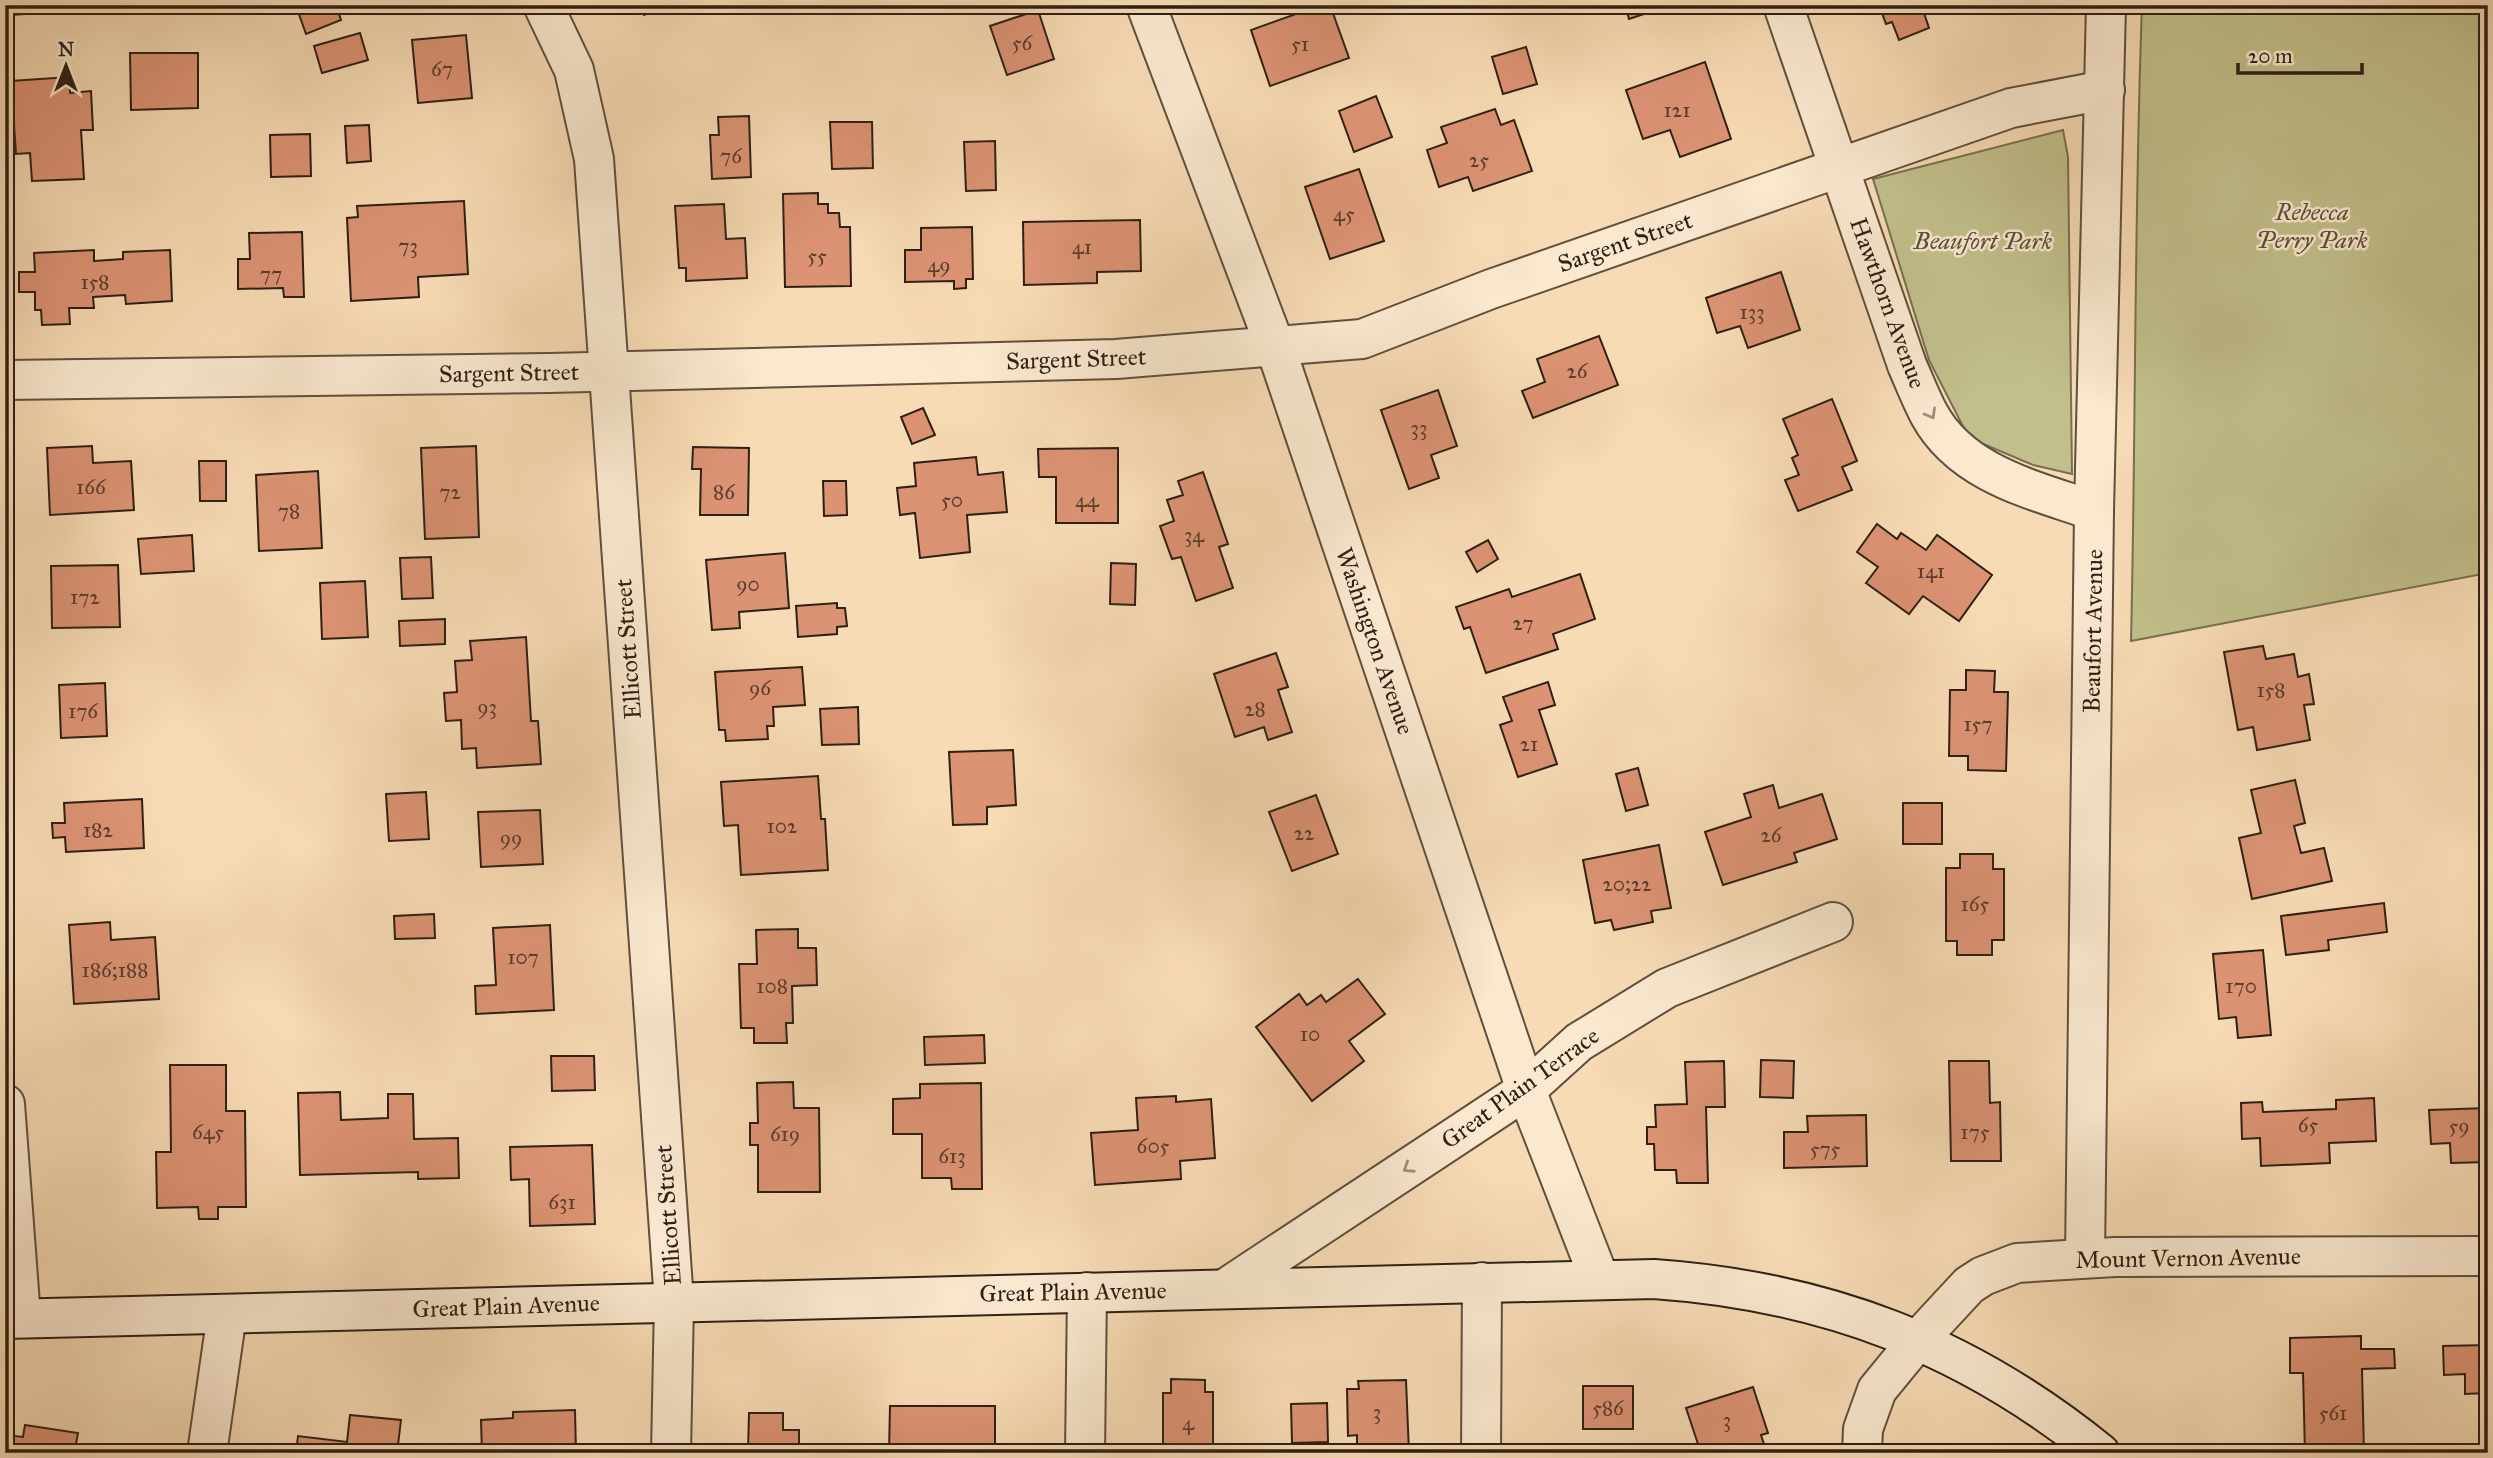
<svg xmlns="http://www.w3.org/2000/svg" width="2493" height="1458" font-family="'IM FELL Great Primer',serif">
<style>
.green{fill:#c1bf8b;stroke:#777050;stroke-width:2}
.building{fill:#dc9374;stroke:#2d2015;stroke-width:2}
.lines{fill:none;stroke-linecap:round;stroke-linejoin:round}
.street-casing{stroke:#604f3d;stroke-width:42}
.secondary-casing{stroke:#2d2015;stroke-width:42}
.street{stroke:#fae8cf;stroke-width:38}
.secondary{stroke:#fae8cf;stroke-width:38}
.oneway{stroke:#9e8e7b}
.labels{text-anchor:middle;stroke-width:5;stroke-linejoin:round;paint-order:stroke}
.number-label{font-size:21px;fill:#593d2d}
.park-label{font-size:24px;font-style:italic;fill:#595038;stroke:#fae8cf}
.street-label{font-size:24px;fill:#2d2015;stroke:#fae8cf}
</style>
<rect width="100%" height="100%" fill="#f7dbb5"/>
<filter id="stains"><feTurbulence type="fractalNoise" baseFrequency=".00286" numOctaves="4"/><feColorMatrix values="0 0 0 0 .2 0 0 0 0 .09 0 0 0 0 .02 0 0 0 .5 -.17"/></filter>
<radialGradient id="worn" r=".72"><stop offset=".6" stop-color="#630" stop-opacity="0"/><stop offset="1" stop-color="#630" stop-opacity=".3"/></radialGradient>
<!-- green -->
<g class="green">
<path d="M2142 5H2488V573L2131 641C2136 429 2134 217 2142 5Z"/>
<path d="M2063 130 2068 157 2072 474 2033 465 1969 438 1929 360 1873 179Z"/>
</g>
<!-- building -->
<g class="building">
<path d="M12 5H73V10L13 15Z"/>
<path d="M336 5 341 20 306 34 296 6Z"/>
<path d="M641 5H669L644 15Z"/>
<path d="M1321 5H1330L1349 58 1270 86 1251 30Z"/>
<path d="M1625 5H1671L1629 19Z"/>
<path d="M1879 5H1935L1936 8 1924 13 1929 28 1899 40 1892 22 1886 24Z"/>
<path d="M1038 10 1054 59 1007 75 990 26Z"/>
<path d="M360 33 368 60 322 73 314 46Z"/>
<path d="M466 35 472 98 418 103 412 40Z"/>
<path d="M1526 47 1537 84 1503 94 1492 57Z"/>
<path d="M130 53H198V108L131 110Z"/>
<path d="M1705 62 1731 139 1680 157 1670 130 1643 139 1626 90Z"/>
<path d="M69 77 70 93 91 91 93 130H81L84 179 32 181 30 153 16 154 11 81Z"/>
<path d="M1376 96 1392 137 1354 152 1339 111Z"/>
<path d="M1495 109 1501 125 1514 120 1532 171 1473 191 1468 177 1439 187 1427 150 1447 143 1441 127Z"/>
<path d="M749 116 751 177 712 179 710 135H719L718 117Z"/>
<path d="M830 122H872L873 168 832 169Z"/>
<path d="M369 125 371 161 347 163 345 126Z"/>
<path d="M310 134 311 176 271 177 270 135Z"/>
<path d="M995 141 996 190 966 191 964 142Z"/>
<path d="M1359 169 1384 241 1330 259 1305 187Z"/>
<path d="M818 193V204H828V213H839L840 227H850L851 286 785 287 783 194Z"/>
<path d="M464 201 468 274 418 277 419 297 351 301 347 218 358 217 357 206Z"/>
<path d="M724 204 726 239 745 238 747 278 686 281V268H679L675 206Z"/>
<path d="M1140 220 1141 271 1097 272V283L1024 285 1023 222Z"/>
<path d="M972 227 973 279H966V288L954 289V281L905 282V250H921V228Z"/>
<path d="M302 232 304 297H284L283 288 238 289V259H250L249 233Z"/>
<path d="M94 250V261L123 259V252L170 250 172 301 126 304 125 295 93 297 94 308H69L70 324 42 325 41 310H35V292H19V272H35L34 253Z"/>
<path d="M1781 272 1800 330 1748 348 1740 326 1717 333 1706 298Z"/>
<path d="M1599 336 1618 385 1533 418 1522 391 1545 382 1537 359Z"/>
<path d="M1438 390 1457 446 1431 455 1439 478 1409 489 1381 410Z"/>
<path d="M1832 399 1857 461 1842 467 1852 490 1798 511 1785 480 1799 475 1792 458 1798 455 1783 419Z"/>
<path d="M923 408 935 435 912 444 901 417Z"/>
<path d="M92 446 93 463 131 461 134 510 50 515 47 448Z"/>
<path d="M476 446 479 537 425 539 421 448Z"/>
<path d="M693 447 749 448 748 515H700L701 469H692Z"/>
<path d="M1118 448V523H1056V477H1039L1038 449Z"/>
<path d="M976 457 978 475 1003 472 1007 512 967 515 970 552 920 558 915 513 900 515 897 488 916 486 914 463Z"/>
<path d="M199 461H226V501H200Z"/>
<path d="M318 471 322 548 259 551 256 475Z"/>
<path d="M1203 472 1228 544 1219 547 1233 588 1196 601 1181 557 1172 559 1160 526 1174 521 1167 500 1183 495 1178 481Z"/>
<path d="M823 481H846L847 515 824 516Z"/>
<path d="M1877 524 1897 539 1901 533 1926 550 1937 535 1992 575 1959 621 1923 596 1909 614 1866 583 1878 567 1857 552Z"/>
<path d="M192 535 194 571 141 574 138 539Z"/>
<path d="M1488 540 1498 559 1477 572 1466 552Z"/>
<path d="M785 553 789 608 739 612 740 628 712 630 706 560Z"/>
<path d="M431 557 433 598 402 599 400 558Z"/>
<path d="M1111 563 1136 564 1135 605 1110 604Z"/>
<path d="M118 565 120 627 52 628 51 566Z"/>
<path d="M1580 574 1595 619 1553 634 1558 649 1486 673 1470 627 1464 629 1456 607 1509 589 1512 597Z"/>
<path d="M365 581 368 637 322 639 320 583Z"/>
<path d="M837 603V608H845L847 626 837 627V634L798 637 796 606Z"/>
<path d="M445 619V644L400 646 399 621Z"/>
<path d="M526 637 531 721H538L541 764 477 768 476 748 462 749 461 720 446 721 444 693 457 692 455 661 472 660 470 641Z"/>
<path d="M2263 646 2266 659 2294 654 2298 677 2309 674 2314 704 2304 705 2310 740 2257 750 2253 727 2238 730 2224 652Z"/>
<path d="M1276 653 1288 687 1278 690 1292 732 1268 740 1264 727 1235 737 1214 674Z"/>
<path d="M802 667 805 705 773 707 774 726H767L768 739 726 741 725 730H719L715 672Z"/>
<path d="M1966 670 1995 671 1994 692H2008L2006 771 1968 770V756H1949L1950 690H1966Z"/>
<path d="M1548 682 1555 705 1539 710 1557 764 1518 777 1500 725 1512 721 1503 697Z"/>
<path d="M105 683 107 736 61 738 59 685Z"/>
<path d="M858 707 859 744 822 745 820 709Z"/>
<path d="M1013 750 1016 805 987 807V824L953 825 949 752Z"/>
<path d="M1638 768 1648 805 1626 811 1616 774Z"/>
<path d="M818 776 821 819H825L828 870 741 875 738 825 724 826 721 782Z"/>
<path d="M2295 780 2305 823 2294 826 2301 853 2324 848 2332 881 2252 899 2239 838 2261 833 2251 790Z"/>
<path d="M1773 785 1779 808 1822 794 1837 839 1794 853 1797 862 1723 885 1705 832 1751 817 1744 794Z"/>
<path d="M426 792 429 839 389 841 386 794Z"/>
<path d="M1316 795 1338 854 1292 871 1269 812Z"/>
<path d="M142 799 144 848 66 852 65 837 53 838 52 823H65L64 803Z"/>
<rect x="1903" y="803" width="39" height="41"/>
<path d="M540 810 543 864 481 867 478 812Z"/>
<path d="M1659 845 1671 908 1651 911 1653 922 1614 930 1611 920 1595 923 1583 860Z"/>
<path d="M1960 854H1993V869H2004V940H1992V955H1957V941H1946V868H1960Z"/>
<path d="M2384 903 2387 932 2328 940 2329 950 2286 955 2281 916Z"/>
<path d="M434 914 435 938 395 939 394 916Z"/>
<path d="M110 922 111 940 155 937 159 999 74 1004 69 925Z"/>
<path d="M550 925 554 1010 476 1014 475 986 496 985 493 928Z"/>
<path d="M798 929V948H816L817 985 792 986 793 1023H786L787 1043H754V1028H741L739 964H757L756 930Z"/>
<path d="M2263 950 2271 1035 2238 1038 2236 1017 2219 1019 2213 954Z"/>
<path d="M1358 979 1385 1014 1349 1041 1364 1061 1312 1101 1256 1027 1299 994 1307 1005 1321 995 1326 1002Z"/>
<path d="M984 1035 985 1063 925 1065 924 1037Z"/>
<path d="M551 1056H594L595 1090 552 1091Z"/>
<path d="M1761 1060 1794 1061 1793 1098 1760 1097Z"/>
<path d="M1724 1061 1725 1107H1706L1708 1183H1677L1676 1170H1655L1654 1144H1647V1127H1656L1655 1105 1687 1104 1685 1062Z"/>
<path d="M1949 1061H1989L1990 1103 2000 1102 2001 1161H1951Z"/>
<path d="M170 1065H226V1111H245L246 1207H218V1219H199L198 1207 157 1208 156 1152H171Z"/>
<path d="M793 1082 794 1108H819L820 1192H758V1145H750V1123H758L757 1083Z"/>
<path d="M981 1083 982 1189H952L951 1178H922V1134H893V1099L920 1098V1084Z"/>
<path d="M340 1092 341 1120 388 1118V1094H413L414 1139 458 1138 459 1178 418 1179V1172L300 1175 298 1093Z"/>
<path d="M1176 1096V1102L1211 1099 1215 1158 1180 1161 1181 1179 1095 1185 1091 1133 1138 1130 1136 1098Z"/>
<path d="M2374 1098 2376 1141 2329 1143 2330 1163 2261 1166 2260 1138 2242 1139 2241 1103 2262 1102 2263 1112 2336 1109V1100Z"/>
<path d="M2488 1108V1162L2451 1163 2450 1143 2431 1144 2429 1110Z"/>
<path d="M1866 1115 1867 1166 1784 1168V1132H1808L1807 1116Z"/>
<path d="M592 1145 595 1224 530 1226 529 1179 511 1180 510 1147Z"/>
<path d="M2361 1336V1349H2394L2395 1368 2362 1369 2364 1453H2305L2303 1373H2290V1338Z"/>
<path d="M2488 1345V1393L2465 1394V1374L2444 1375 2443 1346Z"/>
<path d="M1171 1379 1205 1380V1392H1213V1453H1163V1393H1171Z"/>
<path d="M1406 1380 1409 1453H1357V1435L1348 1436 1347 1389H1359L1358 1381Z"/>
<rect x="1583" y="1386" width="50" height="43"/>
<path d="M1753 1387 1768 1433 1761 1435 1767 1453H1701L1686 1408Z"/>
<path d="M1327 1403 1328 1442 1292 1443 1291 1404Z"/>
<path d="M890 1406H995V1453H889Z"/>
<path d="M575 1410 576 1453H482L481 1420 513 1418V1412Z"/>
<path d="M749 1413H783V1430H799V1453H739L748 1451Z"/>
<path d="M350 1415 401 1420 397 1453H296L298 1436 347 1442Z"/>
<path d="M25 1425 78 1433 76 1444 98 1447 97 1453H5V1435L23 1437Z"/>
</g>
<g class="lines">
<defs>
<g id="street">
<path d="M543 5 574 70 594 159 674 1302 671 1453"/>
<path d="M1146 5 1275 346 1526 1090 1599 1278"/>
<path d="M1783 5 1907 365C1914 381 1921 399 1929 414 1962 475 2035 490 2094 511"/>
<path d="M5 380 549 373 1116 359 1362 339 1491 289 2011 108 2105 90"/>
<path d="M5 1104 21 1318"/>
<path d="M2085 1258 2094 511 2106 5"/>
<path d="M1226 1288 1526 1090 1579 1042 1667 988 1833 922"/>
<path d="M207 1453 227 1314"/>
<path d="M1085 1453 1087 1292"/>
<path d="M1481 1453 1482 1282"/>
<path d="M1862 1453 1863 1429 1877 1390 1918 1340 1969 1285 1983 1276 2017 1263 2115 1257 2488 1256"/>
</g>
<path id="secondary" d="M5 1319 1654 1279C1825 1291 1967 1345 2100 1453"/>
</defs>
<!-- street casing -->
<use href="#street" class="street-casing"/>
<!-- secondary casing -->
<use href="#secondary" class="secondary-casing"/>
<!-- street -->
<use href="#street" class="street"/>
<!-- secondary -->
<use href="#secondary" class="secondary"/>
</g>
<!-- one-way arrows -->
<defs><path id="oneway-chevron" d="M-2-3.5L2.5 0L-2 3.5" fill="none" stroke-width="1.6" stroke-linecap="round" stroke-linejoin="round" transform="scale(1.75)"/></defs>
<g class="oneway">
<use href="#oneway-chevron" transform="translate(1931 414) rotate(60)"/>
<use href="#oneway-chevron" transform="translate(1408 1168) rotate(147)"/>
</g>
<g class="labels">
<!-- number labels -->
<g class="number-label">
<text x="1022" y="50">56</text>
<text x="1300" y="51">51</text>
<text x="442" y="76">67</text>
<text x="1677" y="117">121</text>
<text x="731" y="163">76</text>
<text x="1479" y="167">25</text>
<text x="1344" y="221">45</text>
<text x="408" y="253">73</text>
<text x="1082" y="254">41</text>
<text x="817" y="263">55</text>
<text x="939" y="272">49</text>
<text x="271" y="281">77</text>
<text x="95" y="289">158</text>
<text x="1752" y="319">133</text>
<text x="1577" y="378">26</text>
<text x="1419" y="435">33</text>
<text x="91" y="494">166</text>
<text x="450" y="499">72</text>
<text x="724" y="499">86</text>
<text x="952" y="507">50</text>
<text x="1087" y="507">44</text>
<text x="289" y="518">78</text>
<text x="1194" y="542">34</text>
<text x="1931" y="578">141</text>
<text x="748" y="591">90</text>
<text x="85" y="604">172</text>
<text x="1523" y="630">27</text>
<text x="760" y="695">96</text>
<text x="2271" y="697">158</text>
<text x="487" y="714">93</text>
<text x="1255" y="716">28</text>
<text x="83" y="718">176</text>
<text x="1978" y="731">157</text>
<text x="1529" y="751">21</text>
<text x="782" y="833">102</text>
<text x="98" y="837">182</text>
<text x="1304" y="840">22</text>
<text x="1771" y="842">26</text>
<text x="511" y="845">99</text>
<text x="1627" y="891">20;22</text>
<text x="1975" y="911">165</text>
<text x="523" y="964">107</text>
<text x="115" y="977">186;188</text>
<text x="772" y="993">108</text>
<text x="2241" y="993">170</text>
<text x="1310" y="1041">10</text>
<text x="2308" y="1132">65</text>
<text x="2459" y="1133">59</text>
<text x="208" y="1139">645</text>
<text x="1975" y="1139">175</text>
<text x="785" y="1141">619</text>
<text x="1153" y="1153">605</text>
<text x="1825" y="1156">575</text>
<text x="952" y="1163">613</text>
<text x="562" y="1209">631</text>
<text x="1608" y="1415">586</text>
<text x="1377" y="1419">3</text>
<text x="2333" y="1420">561</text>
<text x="1727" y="1427">3</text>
<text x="1188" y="1430">4</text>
</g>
<!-- park labels -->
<g class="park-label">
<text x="2312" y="220">Rebecca<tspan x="2312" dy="28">Perry Park</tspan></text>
<text x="1983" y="249">Beaufort Park</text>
</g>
<!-- street labels -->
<g class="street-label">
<text transform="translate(1625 242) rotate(-19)" y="8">Sargent Street</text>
<text transform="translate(1888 303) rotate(70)" y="8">Hawthorn Avenue</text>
<text transform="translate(1076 359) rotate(-2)" y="8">Sargent Street</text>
<text transform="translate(509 373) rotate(-1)" y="8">Sargent Street</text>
<text transform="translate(2093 631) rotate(-89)" y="8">Beaufort Avenue</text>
<text transform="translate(1375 641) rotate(71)" y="8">Washington Avenue</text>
<text transform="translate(628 649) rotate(-94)" y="8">Ellicott Street</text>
<text transform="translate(1520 1088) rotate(-36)" y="8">Great Plain Terrace</text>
<text transform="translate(668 1215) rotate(-94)" y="8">Ellicott Street</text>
<text transform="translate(2188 1258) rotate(-1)" y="8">Mount Vernon Avenue</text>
<text transform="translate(1073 1292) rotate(-1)" y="8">Great Plain Avenue</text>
<text transform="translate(506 1306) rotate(-2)" y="8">Great Plain Avenue</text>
</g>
</g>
<!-- margin -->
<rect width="2493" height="1458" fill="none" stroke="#f7dbb5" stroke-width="28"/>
<rect x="7" y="7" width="2479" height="1444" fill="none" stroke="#2d2015" stroke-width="3.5"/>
<rect x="14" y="14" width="2465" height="1430" fill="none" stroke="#2d2015" stroke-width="2"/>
<!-- north arrow -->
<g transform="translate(66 66)" stroke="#fae8cf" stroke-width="5" paint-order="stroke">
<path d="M0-5L12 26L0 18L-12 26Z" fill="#2d2015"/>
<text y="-10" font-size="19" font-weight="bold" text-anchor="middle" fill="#2d2015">N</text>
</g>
<!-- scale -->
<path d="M2238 63v10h124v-10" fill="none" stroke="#2d2015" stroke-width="3.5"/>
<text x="2248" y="63" font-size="21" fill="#2d2015" stroke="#fae8cf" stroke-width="5" paint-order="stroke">20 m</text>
<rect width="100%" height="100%" filter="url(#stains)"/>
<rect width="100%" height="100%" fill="url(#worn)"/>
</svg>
